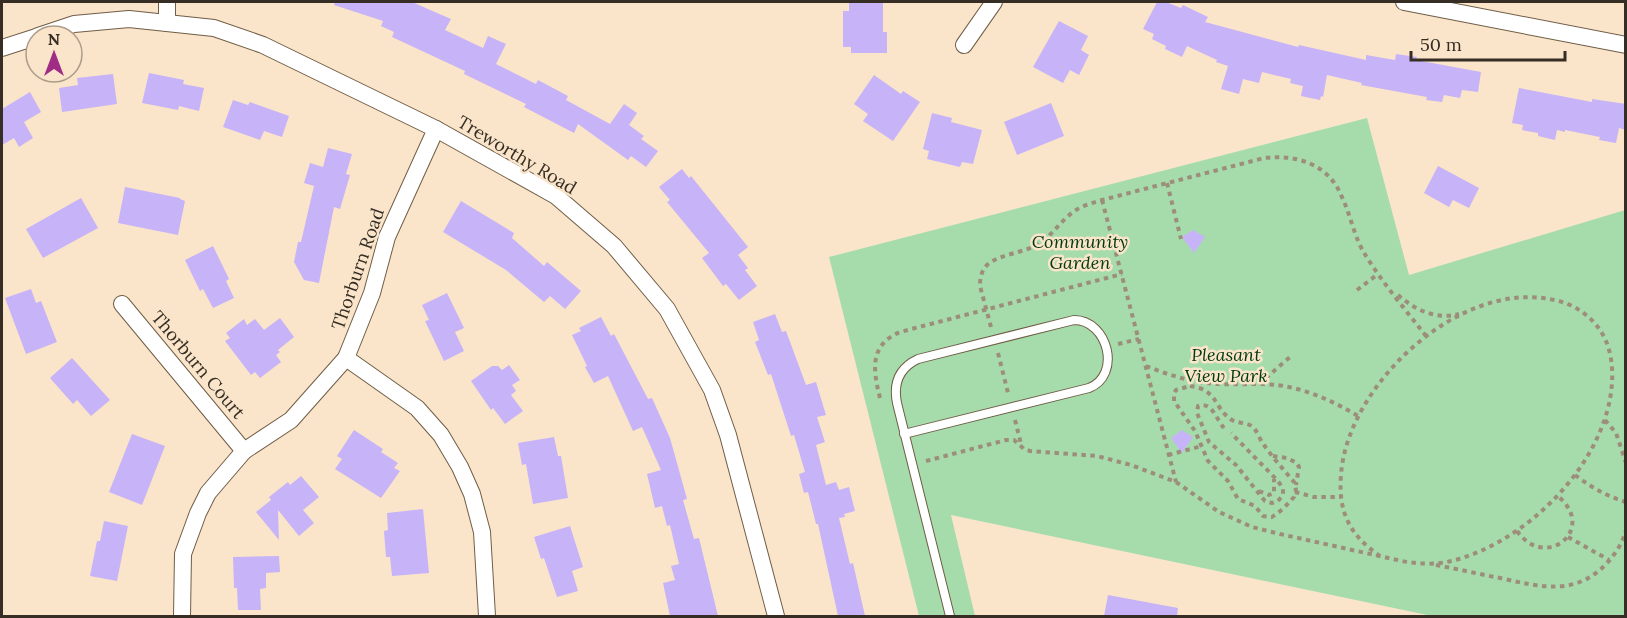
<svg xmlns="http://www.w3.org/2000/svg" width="1627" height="618" font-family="Lora,serif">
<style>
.green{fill:#a6dcac}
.building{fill:#c7b3f7}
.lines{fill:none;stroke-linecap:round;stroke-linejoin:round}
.service-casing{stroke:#6f5d46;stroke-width:10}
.minor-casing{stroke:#6f5d46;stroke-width:18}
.path{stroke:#9d8e7c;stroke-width:4;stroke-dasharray:4.5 4.5;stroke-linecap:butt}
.service{stroke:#fff;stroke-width:8}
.minor{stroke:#fff;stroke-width:16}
.labels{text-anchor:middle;stroke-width:5;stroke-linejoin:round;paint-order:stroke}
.street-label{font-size:18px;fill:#362e24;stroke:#fae5cb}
.park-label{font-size:18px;font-style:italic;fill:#003a10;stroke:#fae5cb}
</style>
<rect width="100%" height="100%" fill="#fae5cb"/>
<!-- green -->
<path class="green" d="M1367 118 1409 275 1625 210V616H1432L951 515 975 616H919L829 257Z"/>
<!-- building -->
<g class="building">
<path d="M335 2H412L451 19 445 30 483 48 488 36 506 44 496 64 536 84 538 80 568 96 566 100 610 124 624 104 637 113 629 125 644 136 641 139 658 151 646 167 631 156 628 160 578 124 574 133 524 107 526 104 464 74 465 71 392 37 394 32 381 26 383 21 334 5Z"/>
<path d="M849 2H883V32H887V53H851V47H843V11H849Z"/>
<path d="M1157 2H1166L1181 8 1183 5 1208 17 1205 22 1298 47 1299 45 1366 60V55L1395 60 1396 54 1417 57 1416 60 1481 72 1478 92 1462 90 1460 98 1444 95 1442 102 1426 100 1427 97 1361 85 1362 83 1327 75 1323 97 1321 96 1320 100 1301 96 1303 86 1290 83 1291 79 1262 72 1259 83 1243 79 1239 94 1221 89 1228 66 1216 62 1217 60 1187 46 1182 57 1165 49 1166 46 1152 39 1154 34 1143 29Z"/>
<path d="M1059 21 1088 36 1081 50 1089 55 1079 75 1070 70 1063 83 1033 67Z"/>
<path d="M149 73 184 80 183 84 204 88 199 111 179 106 178 110 142 103Z"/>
<path d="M113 74 117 104 62 112 59 88 78 85 77 78Z"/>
<path d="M874 75 901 94 903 91 920 102 893 141 863 121 868 114 854 104Z"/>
<path d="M1519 88 1592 102V99L1626 104V130L1619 128 1616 143 1599 140 1600 137 1565 130V132L1557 130 1555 140 1538 136V133L1522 130 1523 125 1512 123Z"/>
<path d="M30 92 41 112 24 122 33 138 19 147 14 138 2 145V109Z"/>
<path d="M233 100 248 105 250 102 289 116 282 137 264 131 260 140 223 127Z"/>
<path d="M1051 103 1064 136 1017 155 1004 122Z"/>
<path d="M932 113 952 118 951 122 982 130 973 164 962 162 960 167 927 159 929 151 923 149Z"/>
<path d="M328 148 352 154 346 174 350 175 340 209 334 207 319 283 304 280 294 262 298 242H301L314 186 304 183 310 163 323 167Z"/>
<path d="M1438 166 1479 188 1469 208 1453 200 1449 207 1424 193Z"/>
<path d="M682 169 689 178 691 176 748 247 738 255 748 268 745 270 757 286 739 300 726 284 723 286 702 258 709 253 667 202 670 200 659 187Z"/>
<path d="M125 187 180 198V199L185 201 178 235 118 223Z"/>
<path d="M81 198 98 228 43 258 26 229Z"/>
<path d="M461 201 514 233 512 238 544 266 547 262 581 291 565 309 550 296 544 302 506 270 443 232Z"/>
<path d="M1193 230 1205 237 1194 253 1182 237Z"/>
<path d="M213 246 229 279 226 281 234 298 213 308 203 289 200 291 185 260Z"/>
<path d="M31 289 36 303 41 301 57 342 26 354 5 298Z"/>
<path d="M447 293 464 328 455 332 464 351 444 361 425 321 429 320 422 305Z"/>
<path d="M775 314 782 332 786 331 806 385 816 382 826 415 817 417 825 442 816 445 826 485 836 482 839 490 849 487 855 511 844 514 845 517 839 518 850 564 853 563 865 616H838L818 524H816L808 492 804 493 799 474 805 472 794 435 791 436 771 374 768 375 755 342 759 340 753 322Z"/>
<path d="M601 317 611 336 614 334 648 399 652 398 670 438 687 499 683 500 694 539 699 538 718 616H670L663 583 675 580 671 566 679 564 670 525 667 526 662 506 655 508 647 474 661 470 642 427 633 431 608 376 594 383 585 367 587 366 572 335 581 331 579 328Z"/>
<path d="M280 318 294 337 278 350 280 352 276 355 281 362 260 378 255 372 251 375 225 341 230 338 226 333 244 319 247 325 255 319 264 330Z"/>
<path d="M72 358 110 400 91 416 77 400 73 404 50 378Z"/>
<path d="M509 365 520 380 512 385 516 391 511 395 523 411 505 424 493 408 491 410 471 381 492 366H498L502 370Z"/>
<path d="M354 430 383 449 381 452 398 463 394 468 400 471 381 498 335 469 342 459 337 456Z"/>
<path d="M1182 430 1193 437 1182 453 1171 438Z"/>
<path d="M132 434 165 446 142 505 109 492Z"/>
<path d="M554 437 558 456H561L568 498 533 504 526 464 522 465 518 443Z"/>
<path d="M301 476 319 497 303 510 314 523 299 536 278 510 279 540 256 512 271 500 269 497 288 482 290 485Z"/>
<path d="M423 509 429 573 392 576 390 557H386L384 531 388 530 387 513Z"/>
<path d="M104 521 128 526 117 581 90 576 97 541H100Z"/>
<path d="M570 526 583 567 572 571 578 591 557 597 544 558 541 559 534 537Z"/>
<path d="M279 556 280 572 266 573V588L260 589 261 610H238L237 588H234L233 557Z"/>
<path d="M1108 595 1178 608 1177 616H1104Z"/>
</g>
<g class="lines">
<defs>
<path id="service" d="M904 434 1089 388C1122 375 1108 320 1074 320L918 359C899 368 893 383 897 403L950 616"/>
<g id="minor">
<path d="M167 2V23"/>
<path d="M1404 2 1626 45"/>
<path d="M38 36 74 24 129 19 214 28 263 45 436 129 556 196 614 246 667 309 712 390 728 435 776 616"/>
<path d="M964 45 994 2"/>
<path d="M2 48 36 37"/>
<path d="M122 304 244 451"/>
<path d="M346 358 417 408 441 435 460 467 472 494 482 532 487 616"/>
<path d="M182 616 183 554 198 513 208 493 244 451 291 420 346 358 372 293 387 237 436 129"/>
</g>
</defs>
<!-- service casing -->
<use href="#service" class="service-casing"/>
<!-- minor casing -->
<use href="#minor" class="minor-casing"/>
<!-- path -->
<g class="path">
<path d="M1167 183 1181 239"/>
<path d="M1102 200 1176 482"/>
<path d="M1357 290 1378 274"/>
<path d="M1398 295C1415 310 1436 320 1459 314"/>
<path d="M991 327 980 286C980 279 981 271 987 265 999 254 1024 253 1039 244 1052 235 1060 222 1073 212 1081 206 1092 203 1102 200L1264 158C1296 154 1328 164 1341 195 1350 213 1353 233 1363 251 1380 280 1405 309 1426 336"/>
<path d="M1118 344 1139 339"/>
<path d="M998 353 1008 393"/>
<path d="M1146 366C1169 375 1193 383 1217 384 1237 385 1258 383 1277 385 1307 389 1333 401 1358 416"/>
<path d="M1259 384 1290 357"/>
<path d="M1190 386C1219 390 1213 408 1232 420 1239 424 1249 422 1254 428 1258 433 1260 440 1264 445 1273 458 1284 470 1294 482L1296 490 1294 497 1283 509 1272 517 1263 516 1255 506 1238 499 1228 481 1208 461 1195 431 1174 401V393L1176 390Z"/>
<path d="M880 398C873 370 869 345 900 332L1122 274"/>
<path d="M1015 420 1021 444"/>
<path d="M1605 420 1616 433 1626 463"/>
<path d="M1224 428C1216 419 1212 401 1198 406L1197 413 1209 442 1236 465 1265 501 1272 503 1278 501 1283 495V488L1277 480 1231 433"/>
<path d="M1168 455 1202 446"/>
<path d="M1273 456 1287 458 1297 463 1299 467 1296 485"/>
<path d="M926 461 1006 440H1014L1024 449 1030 451 1097 456 1131 465 1176 482 1219 512 1252 527 1280 534 1402 561C1418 564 1435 565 1451 561 1527 543 1607 462 1612 383 1613 367 1611 349 1603 335 1592 315 1571 302 1549 299 1457 282 1347 386 1341 475 1338 511 1349 535 1380 556"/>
<path d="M1575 475C1591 487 1606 496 1626 502"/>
<path d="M1259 491 1269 495 1274 493V479"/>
<path d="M1295 492 1314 497H1341"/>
<path d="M1517 531C1543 568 1588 536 1567 506 1565 502 1561 499 1558 496"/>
<path d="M1568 537 1609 560"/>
<path d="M1436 565C1457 569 1479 574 1500 578 1541 587 1576 597 1608 562 1616 553 1623 542 1626 530"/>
</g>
<!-- service -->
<use href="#service" class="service"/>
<!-- minor -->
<use href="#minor" class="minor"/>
</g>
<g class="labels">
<!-- street labels -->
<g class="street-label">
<text transform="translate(517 155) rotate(31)" y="6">Treworthy Road</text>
<text transform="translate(358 269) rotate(-71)" y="6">Thorburn Road</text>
<text transform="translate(198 365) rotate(50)" y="6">Thorburn Court</text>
</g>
<!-- park labels -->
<g class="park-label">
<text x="1080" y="248">Community<tspan x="1080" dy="21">Garden</tspan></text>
<text x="1226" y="361">Pleasant<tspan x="1226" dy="21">View Park</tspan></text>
</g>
</g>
<!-- border -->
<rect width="1627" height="618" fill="none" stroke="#362e24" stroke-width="6"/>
<!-- north arrow -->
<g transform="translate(54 54)"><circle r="28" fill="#fae5cb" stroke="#ac9c88" stroke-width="1.5"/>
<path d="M0-4.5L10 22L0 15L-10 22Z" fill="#a02c86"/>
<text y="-9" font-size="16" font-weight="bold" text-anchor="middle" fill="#362e24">N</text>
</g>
<!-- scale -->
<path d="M1411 51v9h154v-9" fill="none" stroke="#362e24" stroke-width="3"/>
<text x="1420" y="51" font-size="18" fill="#362e24" stroke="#fae5cb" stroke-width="4.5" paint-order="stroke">50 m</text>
</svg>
